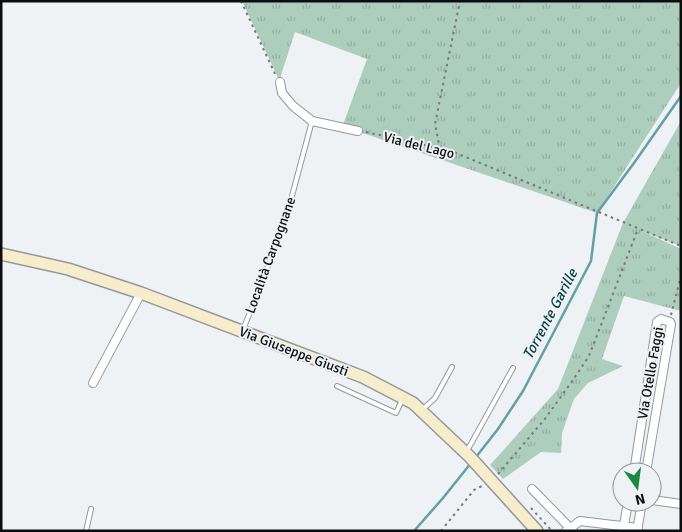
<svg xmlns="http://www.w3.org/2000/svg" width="682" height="532" font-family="Signika,sans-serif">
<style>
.grass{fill:url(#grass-tufts)}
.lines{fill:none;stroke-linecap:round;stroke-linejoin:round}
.stream{stroke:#629fa7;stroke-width:2.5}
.lane-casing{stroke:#95989b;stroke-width:6}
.street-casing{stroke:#95989b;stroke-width:10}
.secondary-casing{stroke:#95989b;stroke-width:14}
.path{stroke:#77797c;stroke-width:2;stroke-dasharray:2.5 4;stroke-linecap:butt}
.lane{stroke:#fff;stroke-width:4}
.street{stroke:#fff;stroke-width:8}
.secondary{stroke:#f6edcd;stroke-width:11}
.labels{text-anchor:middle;stroke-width:4;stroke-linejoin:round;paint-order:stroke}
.street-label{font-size:14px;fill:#0c0d0f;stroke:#eef2f5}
.water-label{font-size:15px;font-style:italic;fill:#013e44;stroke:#eef2f5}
</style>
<defs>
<pattern id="grass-tufts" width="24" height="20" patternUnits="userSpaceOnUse" patternTransform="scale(1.25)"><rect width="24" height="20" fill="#adcdbd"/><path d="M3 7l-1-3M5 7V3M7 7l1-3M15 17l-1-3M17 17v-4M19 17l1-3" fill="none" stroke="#94afa1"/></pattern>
</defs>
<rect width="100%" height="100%" fill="#eef2f5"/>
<!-- grass -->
<g class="grass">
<path d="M242 1H681V83L597 213 348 128 343 125 367 59 295 32 281 75 280 82Z"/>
<path d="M681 121V246L642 231 681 249V311L624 296 602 359 623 366 588 383 574 399 562 433 561 453 541 452 503 479 490 465 558 389 623 223Z"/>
</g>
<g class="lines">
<!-- stream -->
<g class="stream">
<path d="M476 457 498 429 523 391 591 261 597 213 634 163 681 96"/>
<path d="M414 531 443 498 471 463"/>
</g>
<defs>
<g id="lane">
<path d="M243 330 285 222 312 121"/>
<path d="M337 386 396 413 402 400"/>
<path d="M423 409 435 398 452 367"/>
<path d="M467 451 513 368"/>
<path d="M86 531 91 509"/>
</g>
<g id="street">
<path d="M280 82 282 93 293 106 312 121 358 131"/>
<path d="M93 383 141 293"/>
<path d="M634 472 657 322 661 319 670 322 671 324 646 472"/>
<path d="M532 489 573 531"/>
<path d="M652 500 681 504"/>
<path d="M566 531 580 521 638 528"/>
<path d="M623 531 628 502"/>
<path d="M637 531 642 502"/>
</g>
<path id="secondary" d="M1 254 68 269 141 293 363 377 413 403 470 457 537 531"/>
</defs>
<!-- lane casing -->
<use href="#lane" class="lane-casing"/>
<!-- street casing -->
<use href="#street" class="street-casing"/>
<!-- secondary casing -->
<use href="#secondary" class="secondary-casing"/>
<!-- path -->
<g class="path">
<path d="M241 1 276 76"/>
<path d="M366 132 451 151 681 246"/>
<path d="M440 149 435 124 460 1"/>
<path d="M671 315 681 276"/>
<path d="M498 474 544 420 573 380 589 356 638 229"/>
<path d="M531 508 552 531"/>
<path d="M441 531 474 490 482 486"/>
</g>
<!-- lane -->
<use href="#lane" class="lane"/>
<!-- street -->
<use href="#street" class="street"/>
<!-- secondary -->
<use href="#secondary" class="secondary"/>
</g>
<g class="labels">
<!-- street labels -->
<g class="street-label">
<text transform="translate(419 145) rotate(14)" y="5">Via del Lago</text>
<text transform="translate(270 255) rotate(-70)" y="5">Località Carpognane</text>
<text transform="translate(294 351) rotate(21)" y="5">Via Giuseppe Giusti</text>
<text transform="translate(650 373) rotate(-80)" y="5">Via Otello Faggi</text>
</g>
<!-- water labels -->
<g class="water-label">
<text transform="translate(550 314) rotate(-62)" y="5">Torrente Garille</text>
</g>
</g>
<!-- border -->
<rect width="682" height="532" fill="none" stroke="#0c0d0f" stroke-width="5"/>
<!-- north arrow -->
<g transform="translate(637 487) rotate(166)"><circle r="24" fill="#eef2f5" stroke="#949699"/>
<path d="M0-4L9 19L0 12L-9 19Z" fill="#188941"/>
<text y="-8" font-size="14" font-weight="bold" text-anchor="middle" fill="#0c0d0f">N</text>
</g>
</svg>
